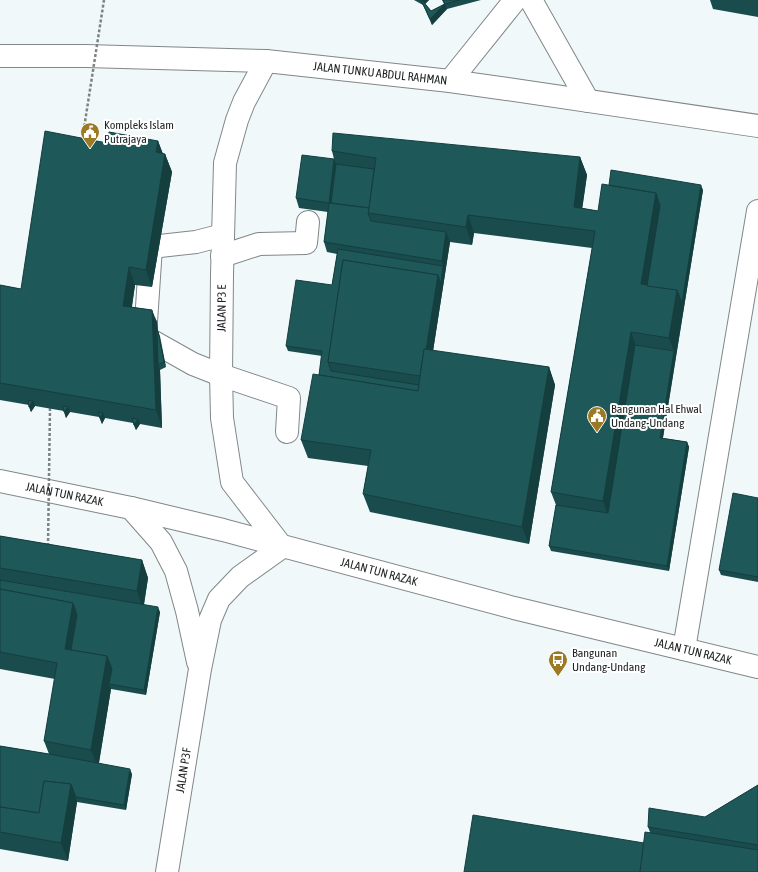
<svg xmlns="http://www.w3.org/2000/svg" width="758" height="872" font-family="'Asap Condensed',sans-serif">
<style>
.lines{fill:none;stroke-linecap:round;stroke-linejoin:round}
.minor-casing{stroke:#818789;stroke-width:24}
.minor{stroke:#fff;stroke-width:22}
.path-bridge{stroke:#7d8283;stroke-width:2.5;stroke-dasharray:3 2;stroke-linecap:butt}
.wall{fill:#1a4c4d}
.shaded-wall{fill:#153e3e}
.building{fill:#1e5859;stroke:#153e3e}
.labels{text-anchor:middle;stroke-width:4;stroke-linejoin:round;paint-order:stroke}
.street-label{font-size:12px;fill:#1e2021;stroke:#fff}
.poi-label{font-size:12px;fill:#1e2021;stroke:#fff;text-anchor:start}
</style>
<rect width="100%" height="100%" fill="#f1f8fa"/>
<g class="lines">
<defs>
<g id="minor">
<path d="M531 0 588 101"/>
<path id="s1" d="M0 56H86L266 61 450 81 507 89 758 126"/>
<path d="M450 81 515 0"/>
<path d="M223 235 196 242 151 247 145 337 193 364 221 375 289 398 287 432"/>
<path d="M222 256 259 244 306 243 308 222"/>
<path id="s2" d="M0 481 131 508 223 530 514 608 758 667"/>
<path d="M131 508 161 542 176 571 187 611 198 662"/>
<path d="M684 649 758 211"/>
<path id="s3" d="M167 872 200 669 210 620 219 599 240 577 282 547 232 482 222 418 221 375 222 275 225 163 237 120 244 102 266 61"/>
</g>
</defs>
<!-- minor casing -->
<use href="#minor" class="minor-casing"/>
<!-- minor -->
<use href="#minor" class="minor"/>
<!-- path-bridge -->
<g class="path-bridge">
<path d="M82 141 104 0"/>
<path d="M48 546 50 408"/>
</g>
</g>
<!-- wall -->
<g class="wall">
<path d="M414 0H429L425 4 431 11 444 4 442 0H481L447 9 432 25 423 5Z"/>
<path d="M710 0H758V17L713 9Z"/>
<path d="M158 141 163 154H165L172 172 152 287 135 285 132 307 152 310 157 322 158 332 160 336 166 367 160 370 162 428 140 424 136 430 133 423 105 418 102 424 99 417 70 412 66 418 64 411 35 406 31 412 29 405 0 400V285L21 289 107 143Z"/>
<path d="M332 151 580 157 587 175 582 208 598 211 609 185 703 190 663 438 687 442 689 447 669 571 551 551 549 546 556 505 551 492 592 248 474 233 472 245 450 242 433 351 549 367 555 385 529 544 370 512 363 494 368 466 308 458 301 440 319 375 322 356 288 351 286 346 332 285 337 254 327 252 324 242 328 212 299 208 296 198 334 159Z"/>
<path d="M758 498V582L721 575 719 570Z"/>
<path d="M0 536 142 560 148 578 144 605 160 612 146 695 111 689 99 763 132 774 126 810 77 802 68 861 0 849V746L49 754 44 741 55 679 0 669Z"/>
<path d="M758 785V872L644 843 650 832 648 827 705 817Z"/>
</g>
<!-- shaded-wall -->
<g class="shaded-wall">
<path d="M422 0H429L424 5Z"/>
<path d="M445 4 447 9 432 25 430 19Z"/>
<path d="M158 141 164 157 165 154 172 172 152 287 146 270 156 152Z"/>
<path d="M580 157 587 175 580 225 574 207Z"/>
<path d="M334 159 338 169 333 208 329 203Z"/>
<path d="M701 185 703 190 676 356 669 338 677 290Z"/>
<path d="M656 193 662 211 648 298 641 284Z"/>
<path d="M468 215 474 233 472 245 466 227Z"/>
<path d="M446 232 450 242 424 409 422 377 438 275 443 266 442 261Z"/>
<path d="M129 267 135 285 129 324 123 306Z"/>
<path d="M152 310 156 322 155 317 157 322 158 332 166 367 164 362 158 365 160 370 162 428 156 410Z"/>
<path d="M631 332 637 350 609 519 603 501Z"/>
<path d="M674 351 676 356 662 443 660 438Z"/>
<path d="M549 367 555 385 529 544 522 527Z"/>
<path d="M33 401 35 406 31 412 29 407Z"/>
<path d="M68 407 70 412 66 418 64 412Z"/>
<path d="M103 413 105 418 102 424 100 418Z"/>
<path d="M138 419 140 424 136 430 134 425Z"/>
<path d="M687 442 689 447 669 571 667 566Z"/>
<path d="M142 560 148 578 143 609 137 591Z"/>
<path d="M73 603 79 620 72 662 65 649Z"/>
<path d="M158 607 160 612 146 695 144 690Z"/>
<path d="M107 656 114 674 109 684 111 689 98 768 91 750Z"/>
<path d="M130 769 132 774 126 810 124 805Z"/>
<path d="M71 784 77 802 68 861 61 843Z"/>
</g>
<!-- building -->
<g class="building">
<path d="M421 0H422L431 11 445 4 443 0H460L445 4 430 19Z"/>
<path d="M45 131 107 143 109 132 158 141 156 152 165 154 146 270 129 267 123 306 152 310 156 410 0 383V285L21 289Z"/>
<path d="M333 133 580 157 574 207 598 211 602 184 656 193 641 284 677 290 669 338 631 332 603 501 551 492 595 231 468 215 466 227 368 213 376 158 332 151Z"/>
<path d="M302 155 334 159 329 203 296 198Z"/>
<path d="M336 164 374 169 369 208 331 203Z"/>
<path d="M611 170 701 185 682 303 677 290 647 286 660 206 656 193 609 185Z"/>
<path d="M329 203 369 208 368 213 371 221 446 232 442 261 324 242Z"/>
<path d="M338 249 443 266 441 284 438 275 343 260 328 362 331 371 419 385 418 391 319 375 322 351 286 346 296 280 332 285Z"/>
<path d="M343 260 438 275 426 350 424 349 420 376 328 362Z"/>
<path d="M157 331H158L164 362 158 365Z"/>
<path d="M635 345 674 351 660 438 687 442 667 566 549 546 556 505 608 513Z"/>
<path d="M424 349 549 367 522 527 363 494 371 450 301 440 313 374 418 391Z"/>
<path d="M28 400 33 401 29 407Z"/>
<path d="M63 406 68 407 64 412Z"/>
<path d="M98 412 103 413 100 418Z"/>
<path d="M132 418 138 419 134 425Z"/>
<path d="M733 493 758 498V577L719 570Z"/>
<path d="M0 536 142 560 137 591 0 568Z"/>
<path d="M0 580 158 607 144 690 109 684 112 669 107 656 71 650 77 615 73 603 0 589Z"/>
<path d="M0 589 73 603 65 649 107 656 91 750 44 741 57 663 0 652Z"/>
<path d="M0 746 49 754 130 769 124 805 76 797 71 784 44 781 39 813 0 807Z"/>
<path d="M44 781 71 784 61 843 0 832V807L39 813Z"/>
<path d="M758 785V845L648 827 649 808 705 817Z"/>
<path d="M473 815 644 843 640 872H464Z"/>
<path d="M645 832 758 850V872H640Z"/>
</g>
<!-- icons -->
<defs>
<symbol id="civic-pin" viewBox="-11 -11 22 30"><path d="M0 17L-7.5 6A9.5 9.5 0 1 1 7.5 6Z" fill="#9c7924" stroke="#fff"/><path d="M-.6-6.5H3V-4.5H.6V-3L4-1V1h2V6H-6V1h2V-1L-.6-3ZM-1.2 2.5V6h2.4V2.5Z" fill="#fff"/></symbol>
<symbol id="bus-pin" viewBox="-11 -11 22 30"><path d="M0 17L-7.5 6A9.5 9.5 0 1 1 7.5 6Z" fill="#9c7924" stroke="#fff"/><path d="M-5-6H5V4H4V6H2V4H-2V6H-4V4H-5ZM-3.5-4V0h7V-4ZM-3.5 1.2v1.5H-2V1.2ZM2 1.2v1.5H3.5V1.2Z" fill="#fff"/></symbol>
</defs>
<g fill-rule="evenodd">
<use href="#civic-pin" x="79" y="121" width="22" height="30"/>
<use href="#civic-pin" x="586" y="405" width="22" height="30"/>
<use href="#bus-pin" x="547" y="649" width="22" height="30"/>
</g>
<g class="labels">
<!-- street labels -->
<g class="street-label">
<text dy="4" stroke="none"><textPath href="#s1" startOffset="381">JALAN TUNKU ABDUL RAHMAN</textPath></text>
<text dy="4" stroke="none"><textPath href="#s3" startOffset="617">JALAN P3 E</textPath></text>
<text dy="4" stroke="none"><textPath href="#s2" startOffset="66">JALAN TUN RAZAK</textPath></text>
<text dy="4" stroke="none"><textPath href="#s2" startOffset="390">JALAN TUN RAZAK</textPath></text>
<text dy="4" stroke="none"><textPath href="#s2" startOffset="714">JALAN TUN RAZAK</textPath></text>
<text dy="4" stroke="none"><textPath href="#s3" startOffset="103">JALAN P3F</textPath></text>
</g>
<!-- poi labels -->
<g class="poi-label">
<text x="104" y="129">Kompleks Islam<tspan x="104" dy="14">Putrajaya</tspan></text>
<text x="611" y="413">Bangunan Hal Ehwal<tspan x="611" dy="14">Undang-Undang</tspan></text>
<text x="572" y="657">Bangunan<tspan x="572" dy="14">Undang-Undang</tspan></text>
</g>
</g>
</svg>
